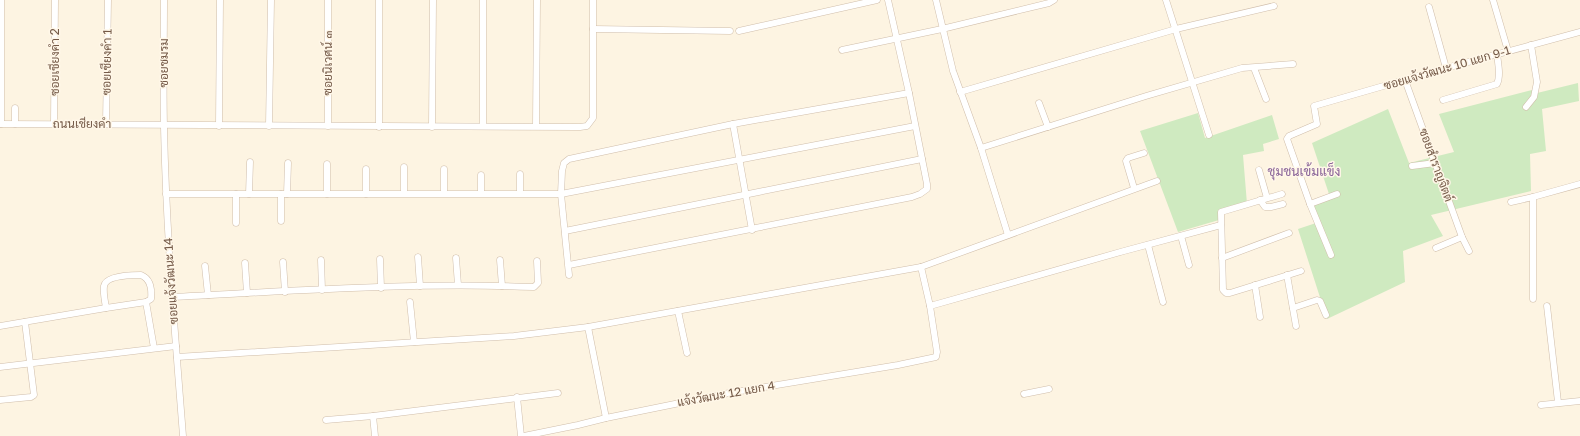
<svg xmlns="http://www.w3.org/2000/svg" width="1580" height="436" font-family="'Golos Text',Sarabun,sans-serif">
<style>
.green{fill:#cfeac0}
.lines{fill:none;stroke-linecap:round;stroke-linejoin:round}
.minor-casing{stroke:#d0beab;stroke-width:7}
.minor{stroke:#fff;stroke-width:6}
.labels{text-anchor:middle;stroke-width:3;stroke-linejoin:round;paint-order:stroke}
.street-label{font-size:12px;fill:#755a48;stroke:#fff7e8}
.neighbourhood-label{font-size:13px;fill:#896398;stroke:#fff7e8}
</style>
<rect width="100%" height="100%" fill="#fdf4e2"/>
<!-- green -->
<g class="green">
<path d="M1578 83 1579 101 1542 109 1546 151 1530 154 1531 191 1431 215 1443 236 1403 251 1405 282 1327 319 1298 229 1319 222 1312 204 1330 197 1312 143 1388 109 1409 163 1454 152 1439 114 1532 90 1533 94Z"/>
<path d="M1198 113 1205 138 1272 115 1279 139 1263 144 1264 151 1243 155 1247 204 1219 210V220L1178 232 1140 131Z"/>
</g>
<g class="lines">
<defs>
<g id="minor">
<path d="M164 0C164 42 163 85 164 127 166 230 175 333 183 436"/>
<path d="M483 0V126"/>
<path d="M936 0 953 71 981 148 1008 235"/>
<path d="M1166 0 1209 135"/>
<path d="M1493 0 1508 51"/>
<path d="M1429 7 1446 68"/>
<path d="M593 29 730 31"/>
<path d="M739 31 877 0"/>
<path d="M842 50 942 29 1049 3 1054 0"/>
<path d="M1254 68 1266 99"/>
<path d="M1405 80 1462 237 1469 251"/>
<path d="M960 92 1176 29 1274 6"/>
<path d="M1443 100 1497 84C1501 76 1498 63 1497 54"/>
<path d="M1039 103 1048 127"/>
<path d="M1526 107 1534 97 1537 82 1531 45"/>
<path d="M15 108V124"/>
<path d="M0 124 580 127 587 126 593 118V0"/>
<path d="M1 124V0"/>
<path d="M54 124 55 0"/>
<path d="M106 124 108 0"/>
<path d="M733 124 752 230"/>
<path d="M219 126 220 0"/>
<path d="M269 126 271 0"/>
<path d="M328 126V0"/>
<path d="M536 126 537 0"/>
<path d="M379 127V0"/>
<path d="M432 127 433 0"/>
<path d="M981 148 1146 96 1242 68 1293 64"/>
<path d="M1412 166 1435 163"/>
<path d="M404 167V193"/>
<path d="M444 169V193"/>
<path d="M1259 170 1267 198"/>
<path d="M520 174V193"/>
<path d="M481 175V193"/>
<path d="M1134 188 1126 161 1128 158 1144 153"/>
<path d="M166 194H561L915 126"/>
<path d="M236 194V223"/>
<path d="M249 194 250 162"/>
<path d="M281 194V221"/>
<path d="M287 194 288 163"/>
<path d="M327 194V164"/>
<path d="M366 194V169"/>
<path d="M1282 194 1221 212 1223 290 1226 293H1230L1301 271"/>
<path d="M1260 200 1265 207H1271L1283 204"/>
<path d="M1511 202 1533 197 1580 184"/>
<path d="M1310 204 1337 194"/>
<path d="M565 231 922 159"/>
<path d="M1181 236 1189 265"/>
<path d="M1148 245 1163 302"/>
<path d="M1436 248 1462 237"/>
<path d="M1331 255 1310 204 1287 139 1289 136 1317 124 1314 106 1446 68 1580 32"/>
<path d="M418 257 420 286"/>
<path d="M456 258 458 285"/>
<path d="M1222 258 1289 233"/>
<path d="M380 259 381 288"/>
<path d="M321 260 322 290"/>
<path d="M500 260 502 286"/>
<path d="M283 262 285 292"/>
<path d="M245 263 247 293"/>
<path d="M569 265 912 197 920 194 927 189V184L909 93 888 0"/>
<path d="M205 266 208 295"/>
<path d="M141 275C151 279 152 289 151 299L146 302 106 308C105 301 103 293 104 286 106 275 133 275 141 275Z"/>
<path d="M569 275 561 194 562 171 564 163 569 159 733 124 909 93"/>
<path d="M1287 275 1296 326"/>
<path d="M1255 285 1260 317"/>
<path d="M172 297C292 291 414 282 534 287L538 283 537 261"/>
<path d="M1533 299V197"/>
<path d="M146 302 154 348"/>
<path d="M410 302 414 342"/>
<path d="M930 306 1124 251 1221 225"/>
<path d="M1547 306 1558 402"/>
<path d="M1293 308 1317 300 1320 301 1326 315"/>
<path d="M678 311 687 353"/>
<path d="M0 326 106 308"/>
<path d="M588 327 606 418"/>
<path d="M177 357 514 336 588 327 921 267 1157 181"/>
<path d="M0 367 176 346"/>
<path d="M1024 394 1049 389"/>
<path d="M517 397 521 436"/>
<path d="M0 400 31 397 34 395 25 322"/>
<path d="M1541 405 1580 401"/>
<path d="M373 416 375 436"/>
<path d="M326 420 373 416 558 393"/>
<path d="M524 436 578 425 606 418 729 393 898 365 936 357 937 352 930 306 921 267"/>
</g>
</defs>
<!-- minor casing -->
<use href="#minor" class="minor-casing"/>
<!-- minor -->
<use href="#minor" class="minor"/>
</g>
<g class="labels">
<!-- street labels -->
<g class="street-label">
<text transform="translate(55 62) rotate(-90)" y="4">ซอยเชียงคำ 2</text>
<text transform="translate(107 62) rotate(-89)" y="4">ซอยเชียงคำ 1</text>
<text transform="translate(164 63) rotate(-90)" y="4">ซอยชมรม</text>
<text transform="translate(328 63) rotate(-90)" y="4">ซอยนิเวศน์ ๓</text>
<text transform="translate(1447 68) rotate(-16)" y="4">ซอยแจ้งวัฒนะ 10 แยก 9-1</text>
<text x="82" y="128">ถนนเชียงคำ</text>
<text transform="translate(1436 165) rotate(70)" y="4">ซอยสำราญจิตต์</text>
<text transform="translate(171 281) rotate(-94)" y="4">ซอยแจ้งวัฒนะ 14</text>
<text transform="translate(726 394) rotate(-10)" y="4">แจ้งวัฒนะ 12 แยก 4</text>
</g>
<!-- neighbourhood labels -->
<g class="neighbourhood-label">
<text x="1304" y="176">ชุมชนเข้มแข็ง</text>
</g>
</g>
</svg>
